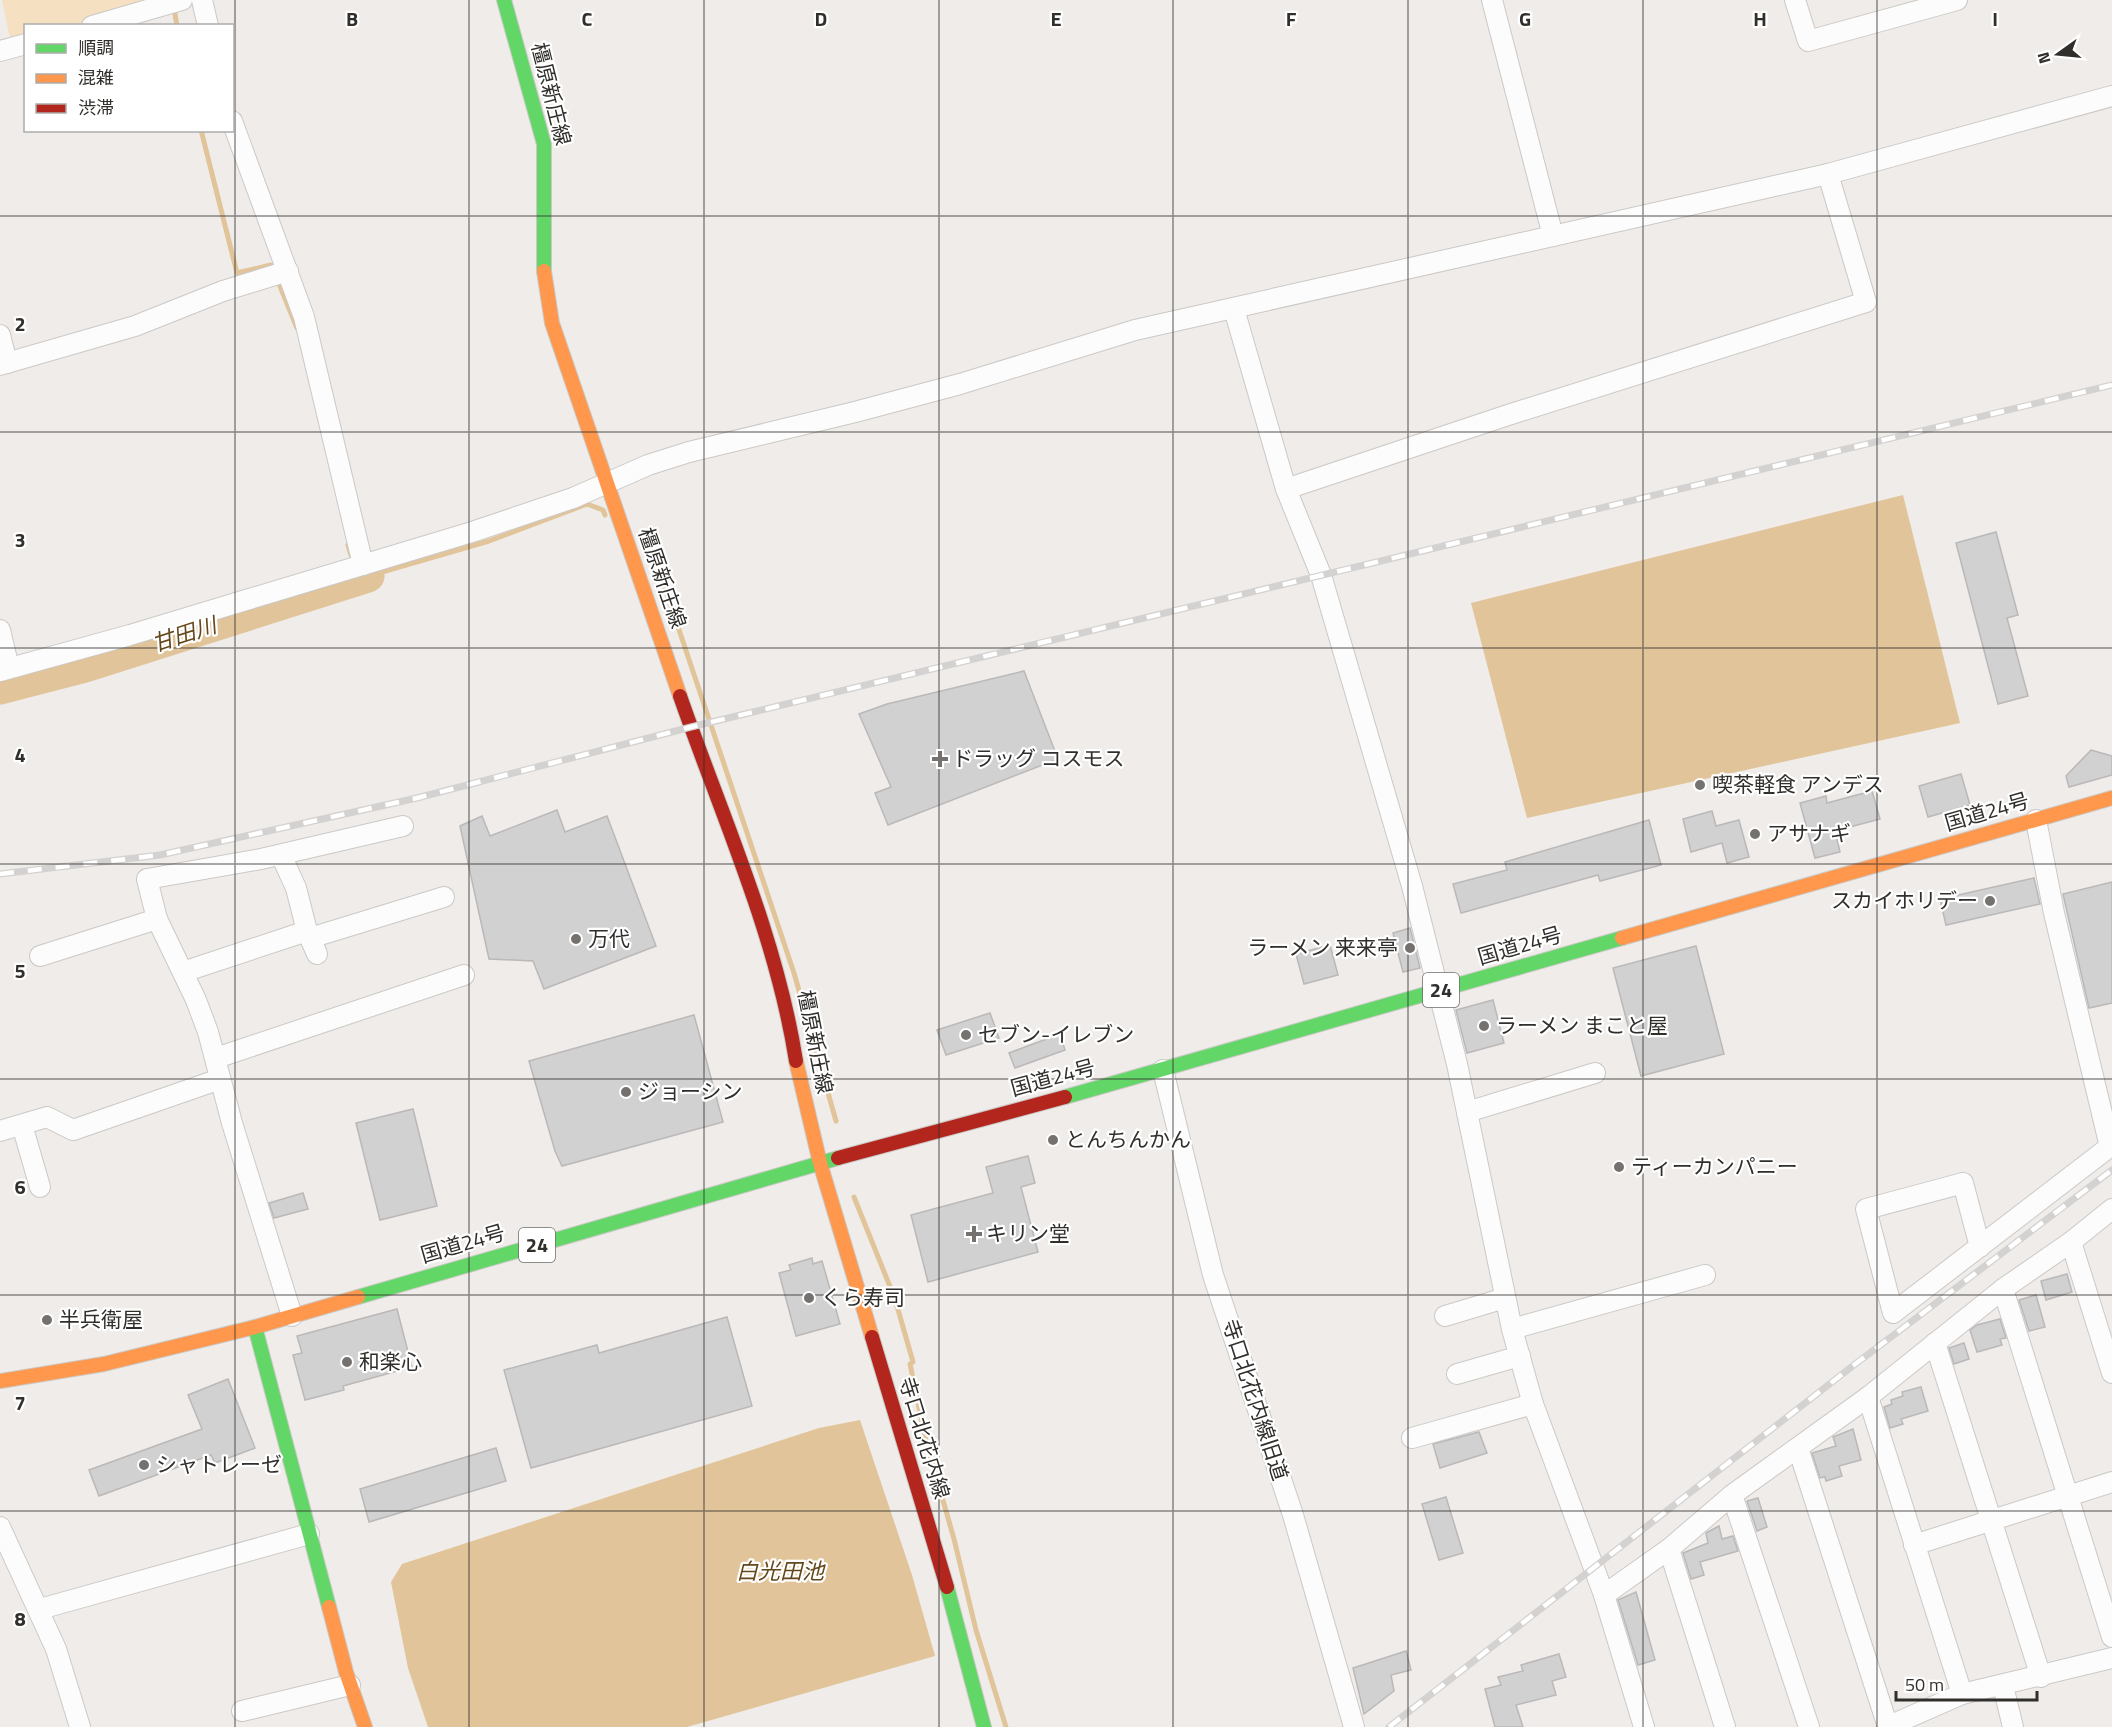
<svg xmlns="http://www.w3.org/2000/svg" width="2112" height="1727" font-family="'Titillium Web','Noto Sans JP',sans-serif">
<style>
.green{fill:#f5e0c2}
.water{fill:#e1c499}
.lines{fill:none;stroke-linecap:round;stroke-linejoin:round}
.stream{stroke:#e1c499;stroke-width:5}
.river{stroke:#e1c499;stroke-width:33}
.building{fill:#d2d1d1;stroke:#bab8b8;stroke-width:1.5}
.street-casing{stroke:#cbc9c6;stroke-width:22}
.fast-casing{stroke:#cbc9c6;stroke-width:16}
.slow-casing{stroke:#cbc9c6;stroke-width:16}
.jam-casing{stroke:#cbc9c6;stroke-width:16}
.street{stroke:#fdfcfc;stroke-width:20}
.fast{stroke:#63d668;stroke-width:14}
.slow{stroke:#ff974d;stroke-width:14}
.jam{stroke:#b3261e;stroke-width:14}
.rail-casing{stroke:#d4d2d1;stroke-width:7}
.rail{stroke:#fff;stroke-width:4.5;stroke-dasharray:14;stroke-linecap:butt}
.grid{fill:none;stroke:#312f2c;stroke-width:1.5;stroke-opacity:0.55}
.poi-dot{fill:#74716e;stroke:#fff;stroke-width:2}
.labels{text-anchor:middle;stroke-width:4.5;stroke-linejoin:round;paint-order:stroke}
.shield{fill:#fff;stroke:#6f6d6b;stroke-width:1.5}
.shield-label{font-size:20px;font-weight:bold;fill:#312f2c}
.street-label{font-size:21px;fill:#312f2c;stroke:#fff}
.poi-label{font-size:21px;fill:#312f2c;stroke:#fff;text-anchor:start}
.water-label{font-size:22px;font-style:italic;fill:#64481b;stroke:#fff}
.grid-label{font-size:20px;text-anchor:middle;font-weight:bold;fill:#312f2c;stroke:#fff;stroke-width:4.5;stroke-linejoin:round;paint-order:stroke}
</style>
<rect width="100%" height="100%" fill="#efece9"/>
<!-- green -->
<path class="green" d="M2 0H166L74 25 26 26 25 39 11 43Z"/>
<!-- water -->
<g class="water">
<path d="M1903 495 1960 723 1527 818 1471 603Z"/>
<path d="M860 1420 912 1575 935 1656 687 1727H428L408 1668 391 1582 402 1564 819 1428Z"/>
</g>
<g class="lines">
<!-- stream -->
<g class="stream">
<path d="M174 8 177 26"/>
<path d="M201 130 237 273 271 265 273 270"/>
<path d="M277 279 297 328"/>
<path d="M348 545 351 555"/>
<path d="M659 570 794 973 836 1121"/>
<path d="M368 576 489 541 587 504 603 510 605 515"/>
<path d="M854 1197 895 1299 913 1362 910 1364 925 1437 954 1539 976 1630 1006 1727"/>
</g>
<!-- river -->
<path class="river" d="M0 688 85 666 368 576"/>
</g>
<!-- building -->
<g class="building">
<path d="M1996 532 2018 615 2007 618 2028 696 1998 704 1956 543Z"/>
<path d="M1024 671 1058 759 888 825 875 793 891 787 859 714 887 704Z"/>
<path d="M2091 750 2112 756V775L2069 787 2066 776Z"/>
<path d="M1961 774 1970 805 1928 817 1919 786Z"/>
<path d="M1872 791 1880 819 1835 831 1840 852 1815 858 1800 803 1826 796 1827 803Z"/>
<path d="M557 810 565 832 607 816 656 946 544 989 533 961 489 959 460 826 482 816 490 836Z"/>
<path d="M1712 811 1716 826 1739 820 1749 857 1727 863 1722 843 1691 852 1683 819Z"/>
<path d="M1649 820 1661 865 1600 881 1598 875 1461 913 1453 884 1507 870 1505 862Z"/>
<path d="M2034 878 2040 904 1946 925 1940 899Z"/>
<path d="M2112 882V1003L2089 1008 2063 894Z"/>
<path d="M1410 928 1420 968 1403 972 1393 933Z"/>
<path d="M1330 945 1338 975 1304 984 1296 954Z"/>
<path d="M1696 946 1724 1054 1641 1076 1613 968Z"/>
<path d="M1493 1000 1504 1043 1467 1053 1456 1010Z"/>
<path d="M990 1013 999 1038 946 1055 937 1030Z"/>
<path d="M694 1015 723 1122 562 1166 555 1151 529 1061Z"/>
<path d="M1060 1034 1065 1050 1015 1068 1009 1053Z"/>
<path d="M413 1109 437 1206 380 1220 356 1123Z"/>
<path d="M1028 1156 1035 1183 1021 1187 1038 1252 928 1282 911 1215 993 1193 986 1167Z"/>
<path d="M303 1193 308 1209 274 1218 269 1203Z"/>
<path d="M812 1258 813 1264 822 1261 840 1324 796 1336 779 1273 791 1270 789 1265Z"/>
<path d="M2067 1274 2072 1292 2046 1300 2041 1281Z"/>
<path d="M2036 1295 2045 1327 2029 1331 2019 1300Z"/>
<path d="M397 1309 412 1367 343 1386 344 1390 305 1400 293 1355 302 1353 297 1336Z"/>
<path d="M727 1317 752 1406 531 1468 504 1370 597 1345 599 1353Z"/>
<path d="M2000 1319 2006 1338 2000 1339 2002 1345 1977 1352 1970 1330 1977 1325Z"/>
<path d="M1964 1343 1969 1359 1954 1364 1949 1348Z"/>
<path d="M228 1379 255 1448 215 1463 211 1455 99 1496 89 1470 202 1429 188 1395Z"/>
<path d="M1921 1387 1928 1411 1901 1419 1903 1424 1890 1428 1884 1407 1892 1404 1891 1400 1903 1396 1902 1392Z"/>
<path d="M1853 1429 1861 1460 1839 1466 1842 1476 1826 1481 1825 1477 1820 1478 1812 1453 1836 1446 1833 1437Z"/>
<path d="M1479 1432 1487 1453 1440 1468 1433 1444Z"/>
<path d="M496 1448 506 1481 369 1522 360 1489Z"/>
<path d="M1446 1497 1463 1553 1439 1560 1422 1504Z"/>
<path d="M1758 1498 1767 1527 1757 1531 1747 1501Z"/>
<path d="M1719 1526 1722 1539 1733 1536 1738 1551 1700 1562 1704 1575 1691 1579 1683 1553 1708 1543 1706 1533Z"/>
<path d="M1636 1592 1655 1660 1638 1665 1618 1600Z"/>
<path d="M1406 1651 1411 1670 1391 1675 1394 1691 1364 1714 1353 1668Z"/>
<path d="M1559 1654 1566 1677 1552 1681 1556 1695 1516 1705 1523 1727H1495L1485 1689 1501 1685 1498 1677 1523 1671 1521 1665Z"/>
</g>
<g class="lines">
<defs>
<g id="street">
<path d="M202 0 208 26"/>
<path d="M1492 0 1553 236"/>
<path d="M1795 0 1808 41 1957 0"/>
<path d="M92 26 182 0"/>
<path d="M0 51 26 44"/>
<path d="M232 121 304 317 363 565"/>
<path d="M1234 309 1286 489 1321 575 1412 886 1457 1064 1512 1329 1533 1404 1604 1595 1644 1727"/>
<path d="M0 335 7 363"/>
<path d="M0 365 135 326 223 291 288 271"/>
<path d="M1286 489 1508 415 1866 302 1828 174"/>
<path d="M0 630 9 668"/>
<path d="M0 671 130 635 472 532 573 498 648 465 689 452 855 412 960 384 1135 330 1828 174 2112 96"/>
<path d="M2036 820 2054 913 2110 1147"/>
<path d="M281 855 296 888 307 931 317 954"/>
<path d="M310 938 444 897"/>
<path d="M40 956 157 919"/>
<path d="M183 972 307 931"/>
<path d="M216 1058 464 975"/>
<path d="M1163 1070 1213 1275 1293 1515 1354 1727"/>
<path d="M1467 1112 1595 1073"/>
<path d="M22 1125 40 1187"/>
<path d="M0 1131 47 1117 73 1130 220 1079"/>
<path d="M2071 1242 2112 1373"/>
<path d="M1980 1247 1963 1183 1866 1209 1893 1313 2112 1145"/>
<path d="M2003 1289 2112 1637"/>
<path d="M292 1316 232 1123 208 1032 196 1000 157 919 147 879 261 859 403 826"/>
<path d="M1445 1316 1505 1298"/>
<path d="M1512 1329 1705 1275"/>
<path d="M1935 1343 2041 1677"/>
<path d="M1457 1374 1520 1356"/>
<path d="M1868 1397 1962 1694"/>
<path d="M1412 1438 1533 1404"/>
<path d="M1798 1448 1888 1727"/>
<path d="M1732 1495 1809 1727"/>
<path d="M0 1527 56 1649 80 1727"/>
<path d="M1914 1545 2112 1482"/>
<path d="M1669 1549 1725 1727"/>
<path d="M1604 1595 1669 1549 1732 1495 1868 1397 2003 1289 2071 1242 2112 1209"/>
<path d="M40 1609 309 1534"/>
<path d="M2003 1686 2013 1727"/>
<path d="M242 1711 350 1685"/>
<path d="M1887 1727 1962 1694 2112 1658"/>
</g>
<g id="fast">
<path d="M504 0 544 144V271"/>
<path d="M1065 1097 1622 938"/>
<path d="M358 1297 838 1158"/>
<path d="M255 1327 329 1607"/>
<path d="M947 1587 984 1727"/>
</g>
<g id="slow">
<path d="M544 271 552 323 680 696"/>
<path d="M1622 938 2112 798"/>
<path d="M796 1061 820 1163 872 1337"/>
<path d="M0 1381 104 1364 255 1327 358 1297"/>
<path d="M329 1607 346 1672 365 1727"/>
</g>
<g id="jam">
<path d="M680 696C722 817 776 934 796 1061"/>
<path d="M838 1158 1065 1097"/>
<path d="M872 1337 947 1587"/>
</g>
</defs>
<!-- street casing -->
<use href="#street" class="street-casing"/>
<!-- fast casing -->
<use href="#fast" class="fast-casing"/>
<!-- slow casing -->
<use href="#slow" class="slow-casing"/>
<!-- jam casing -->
<use href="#jam" class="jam-casing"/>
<!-- street -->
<use href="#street" class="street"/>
<!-- fast -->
<use href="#fast" class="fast"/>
<!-- slow -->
<use href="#slow" class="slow"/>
<!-- jam -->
<use href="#jam" class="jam"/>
<defs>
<g id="rail">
<path d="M0 874 160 855 417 798 691 727 2112 385"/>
<path d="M1389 1727 1854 1365 2112 1170"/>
</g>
</defs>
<!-- rail casing -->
<use href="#rail" class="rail-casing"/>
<!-- rail -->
<use href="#rail" class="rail"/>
</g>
<!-- grid -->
<path class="grid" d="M235 0V1727M469 0V1727M704 0V1727M939 0V1727M1173 0V1727M1408 0V1727M1643 0V1727M1877 0V1727M0 216H2112M0 432H2112M0 648H2112M0 864H2112M0 1079H2112M0 1295H2112M0 1511H2112"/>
<!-- markers -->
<g class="poi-dot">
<path d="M937 750h6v6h6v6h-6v6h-6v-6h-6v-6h6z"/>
<circle cx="1700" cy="785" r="6"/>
<circle cx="1755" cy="834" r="6"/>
<circle cx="1990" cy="901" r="6"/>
<circle cx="576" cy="939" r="6"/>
<circle cx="1410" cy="948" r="6"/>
<circle cx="1484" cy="1026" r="6"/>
<circle cx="966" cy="1035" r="6"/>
<circle cx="626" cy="1092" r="6"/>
<circle cx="1053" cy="1140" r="6"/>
<circle cx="1619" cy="1167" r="6"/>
<path d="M971 1225h6v6h6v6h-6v6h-6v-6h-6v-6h6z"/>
<circle cx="809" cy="1298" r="6"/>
<circle cx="47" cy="1320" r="6"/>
<circle cx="347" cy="1362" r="6"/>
<circle cx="144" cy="1465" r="6"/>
</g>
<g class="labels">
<!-- shield labels -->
<g class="shield">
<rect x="1423" y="973" width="36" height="34" rx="4.5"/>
<rect x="519" y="1228" width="36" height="34" rx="4.5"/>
</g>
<g class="shield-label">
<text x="1441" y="997">24</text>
<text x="537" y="1252">24</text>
</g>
<!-- street labels -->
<g class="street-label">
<text transform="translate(551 94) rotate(76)" y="7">橿原新庄線</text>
<text transform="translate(662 578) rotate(71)" y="7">橿原新庄線</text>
<text transform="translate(1987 812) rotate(-16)" y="7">国道24号</text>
<text transform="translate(1520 946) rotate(-16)" y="7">国道24号</text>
<text transform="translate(815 1042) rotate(79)" y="7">橿原新庄線</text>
<text transform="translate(1053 1078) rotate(-15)" y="7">国道24号</text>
<text transform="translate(463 1244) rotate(-16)" y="7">国道24号</text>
<text transform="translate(1255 1400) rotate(72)" y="7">寺口北花内線旧道</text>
<text transform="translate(924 1438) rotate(73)" y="7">寺口北花内線</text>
</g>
<!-- poi labels -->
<g class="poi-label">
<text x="952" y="766">ドラッグ コスモス</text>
<text x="1712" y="792">喫茶軽食 アンデス</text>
<text x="1767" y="841">アサナギ</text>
<text x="1978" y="908" text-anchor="end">スカイホリデー</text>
<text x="588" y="946">万代</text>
<text x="1398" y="955" text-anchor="end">ラーメン 来来亭</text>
<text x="1496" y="1033">ラーメン まこと屋</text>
<text x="978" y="1042">セブン-イレブン</text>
<text x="638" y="1099">ジョーシン</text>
<text x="1065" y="1147">とんちんかん</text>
<text x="1631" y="1174">ティーカンパニー</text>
<text x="986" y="1241">キリン堂</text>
<text x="821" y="1305">くら寿司</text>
<text x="59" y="1327">半兵衛屋</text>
<text x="359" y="1369">和楽心</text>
<text x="156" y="1472">シャトレーゼ</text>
</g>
<!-- water labels -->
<g class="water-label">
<text transform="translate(184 634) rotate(-18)" y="8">甘田川</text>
<text x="780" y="1579">白光田池</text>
</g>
</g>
<g class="grid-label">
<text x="352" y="26">B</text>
<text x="587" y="26">C</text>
<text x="821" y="26">D</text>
<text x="1056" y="26">E</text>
<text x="1291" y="26">F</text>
<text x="1525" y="26">G</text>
<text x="1760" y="26">H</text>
<text x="1995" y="26">I</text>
<text x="20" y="331">2</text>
<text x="20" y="547">3</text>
<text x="20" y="762">4</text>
<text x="20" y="978">5</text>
<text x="20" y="1194">6</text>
<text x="20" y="1410">7</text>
<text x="20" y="1626">8</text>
</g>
<!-- legend -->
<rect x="24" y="24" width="210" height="108" fill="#ffffff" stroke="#adacab" stroke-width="1.5"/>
<rect x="36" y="44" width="30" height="9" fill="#63d668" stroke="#adacab" stroke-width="1.5"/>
<text x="78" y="54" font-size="18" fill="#312f2c">順調</text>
<rect x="36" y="74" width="30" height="9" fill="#ff974d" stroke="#adacab" stroke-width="1.5"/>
<text x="78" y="84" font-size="18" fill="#312f2c">混雑</text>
<rect x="36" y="104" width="30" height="9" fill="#b3261e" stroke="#adacab" stroke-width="1.5"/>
<text x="78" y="114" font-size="18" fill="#312f2c">渋滞</text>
<!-- north arrow -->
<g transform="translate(2058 54) rotate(255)" stroke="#ffffff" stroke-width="4.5" paint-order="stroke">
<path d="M0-4.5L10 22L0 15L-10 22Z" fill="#312f2c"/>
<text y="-9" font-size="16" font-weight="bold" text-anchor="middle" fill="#312f2c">N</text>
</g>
<!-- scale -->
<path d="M1896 1691v9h141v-9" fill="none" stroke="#312f2c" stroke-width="3"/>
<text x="1905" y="1691" font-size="18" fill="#312f2c" stroke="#ffffff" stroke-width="4.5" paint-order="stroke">50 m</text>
</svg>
